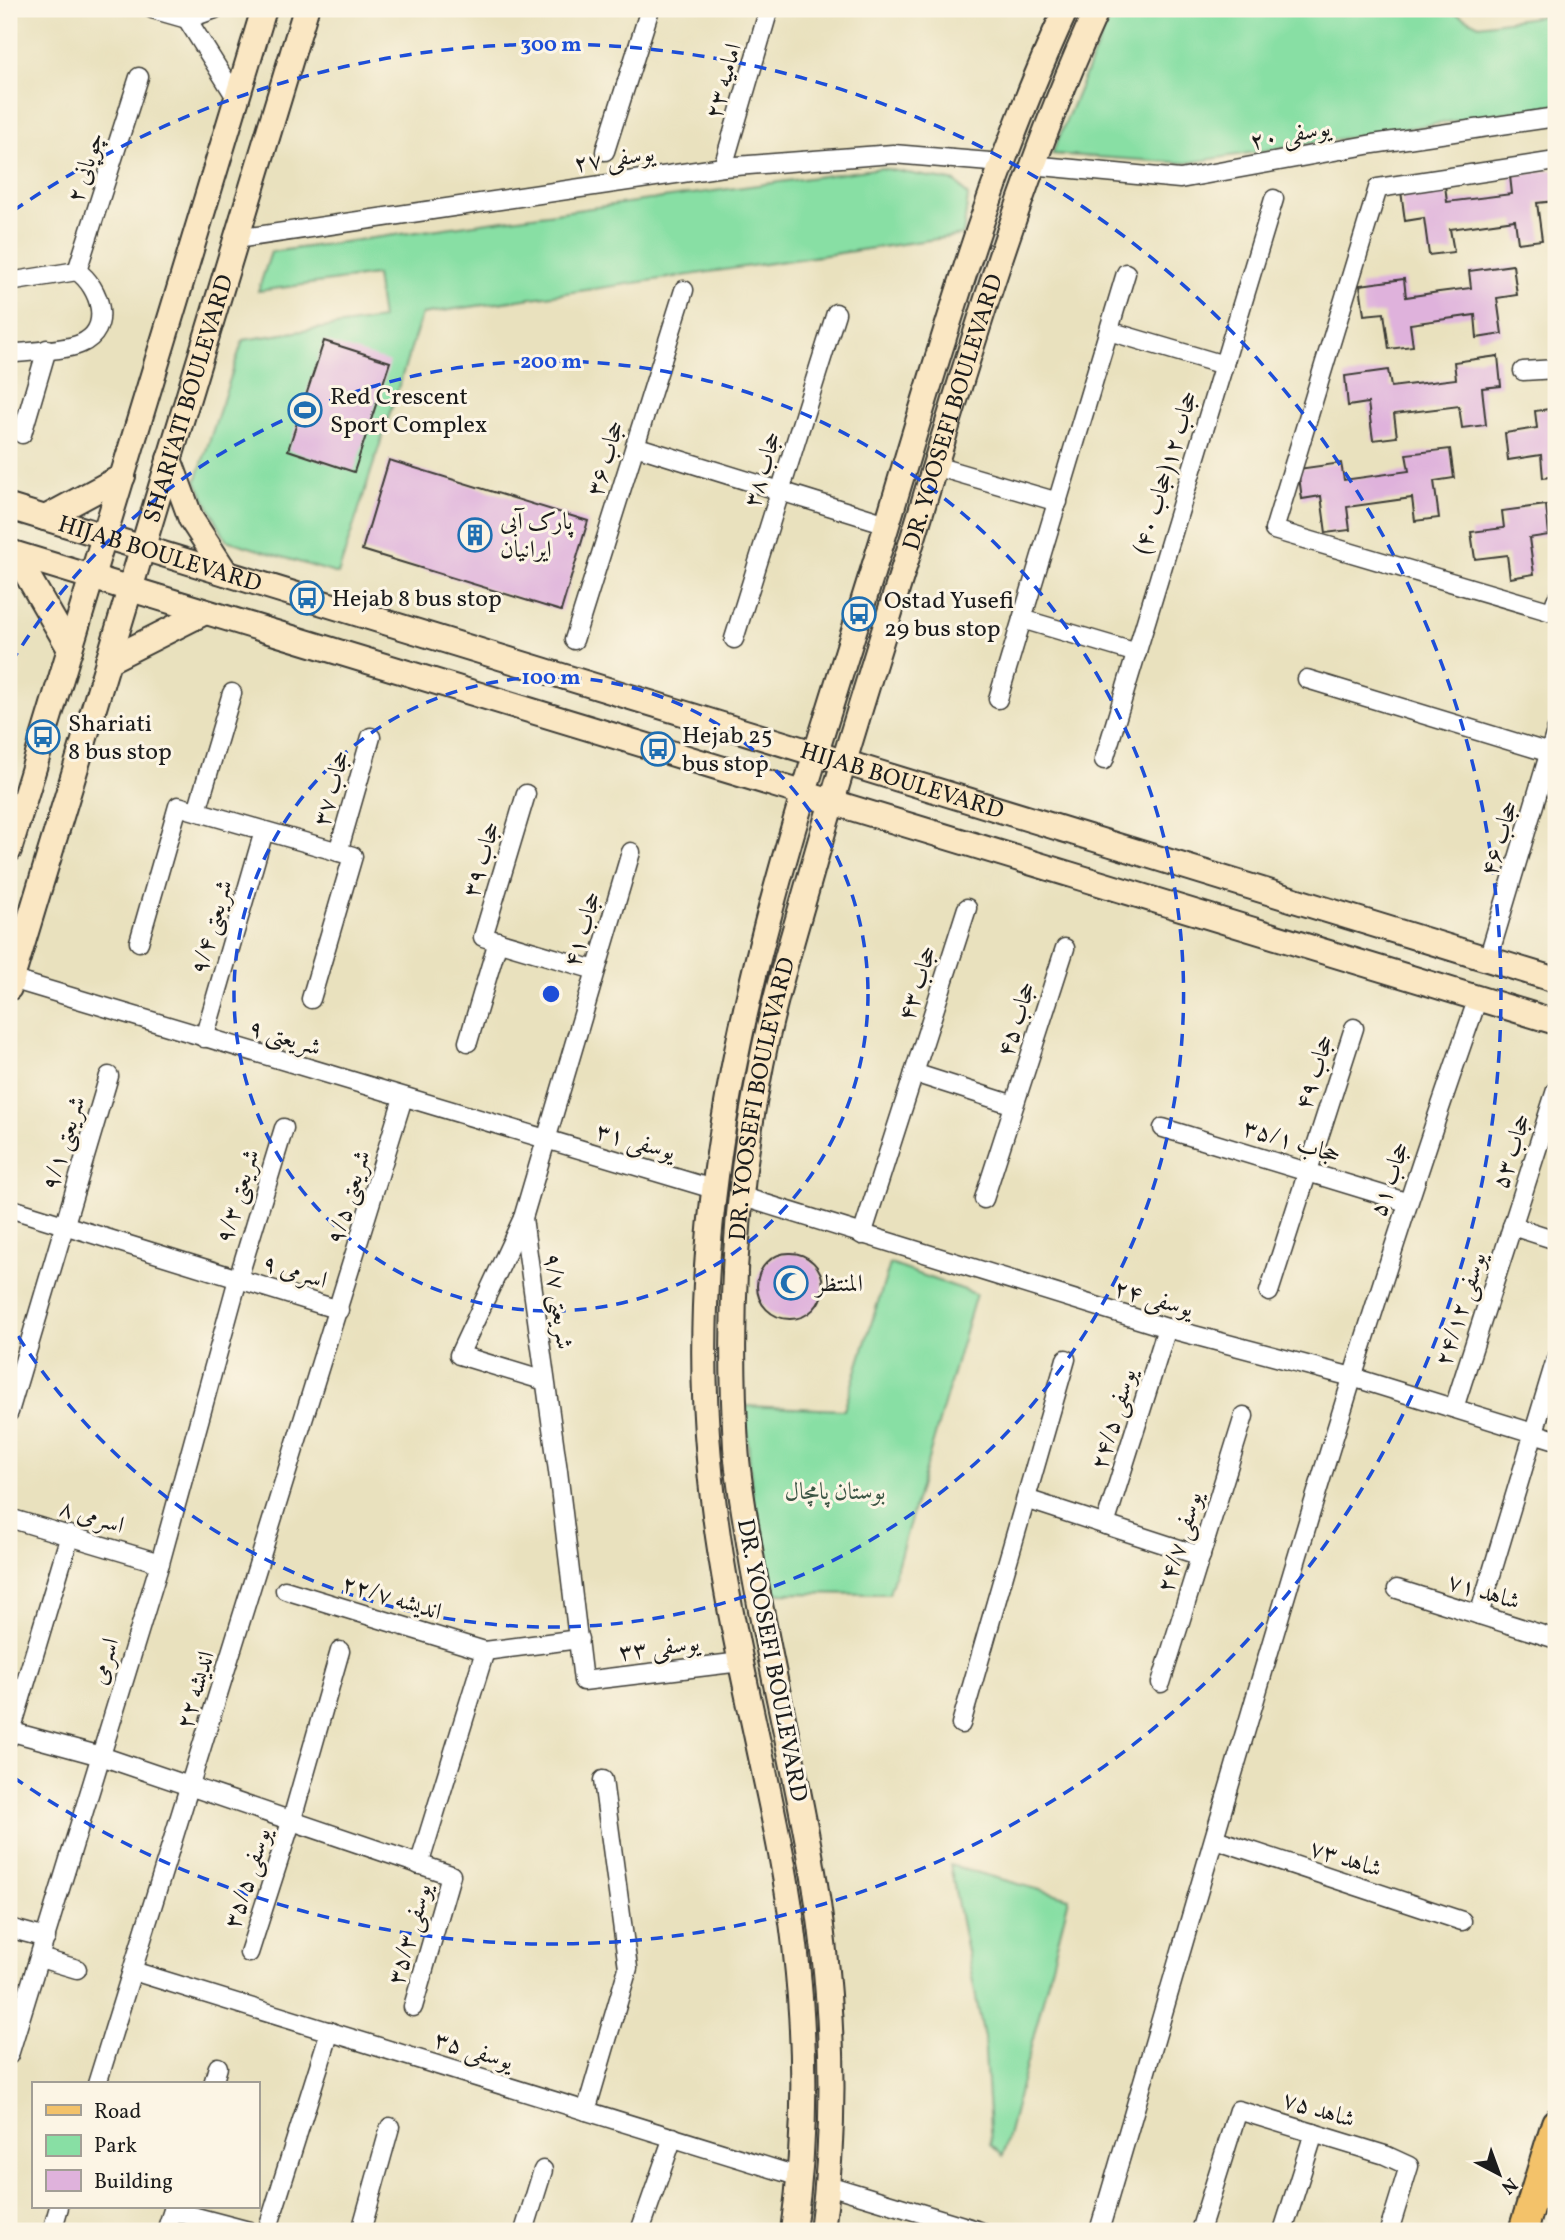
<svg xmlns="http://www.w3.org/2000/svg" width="1565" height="2240" font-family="Vollkorn,Amiri,serif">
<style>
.green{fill:#88dfa4;stroke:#527e60;stroke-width:2}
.building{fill:#dfb2dc}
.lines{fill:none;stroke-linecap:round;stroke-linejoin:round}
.street-casing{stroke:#3b3a34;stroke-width:21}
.secondary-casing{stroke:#3b3a34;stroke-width:28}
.primary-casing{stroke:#3b3a34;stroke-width:32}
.street{stroke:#fff;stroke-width:18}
.secondary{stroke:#fae7c3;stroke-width:24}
.primary{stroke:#f3c26a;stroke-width:28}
.ring{fill:none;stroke:#1d4ed8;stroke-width:3.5;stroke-dasharray:12 9}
.labels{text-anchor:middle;stroke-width:6;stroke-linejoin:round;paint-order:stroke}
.street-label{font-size:24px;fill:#1c1c1c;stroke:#fcf5e5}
.poi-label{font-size:24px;fill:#1c1c1c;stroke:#fcf5e5;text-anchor:start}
.park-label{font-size:24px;fill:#3c5645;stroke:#fcf5e5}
.centre{fill:#1d4ed8;stroke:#fcf5e5;stroke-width:3.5}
.ring-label{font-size:21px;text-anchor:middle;font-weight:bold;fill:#1d4ed8;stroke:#fcf5e5;stroke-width:6;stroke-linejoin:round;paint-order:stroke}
</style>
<rect width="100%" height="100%" fill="#fcf5e5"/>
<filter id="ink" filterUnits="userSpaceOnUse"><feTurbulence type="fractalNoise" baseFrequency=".0143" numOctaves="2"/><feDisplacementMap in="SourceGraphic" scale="14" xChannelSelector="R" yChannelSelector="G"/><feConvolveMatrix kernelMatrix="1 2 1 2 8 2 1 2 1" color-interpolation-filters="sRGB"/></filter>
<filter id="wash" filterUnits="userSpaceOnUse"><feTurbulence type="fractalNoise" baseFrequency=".00686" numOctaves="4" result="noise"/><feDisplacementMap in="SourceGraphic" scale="28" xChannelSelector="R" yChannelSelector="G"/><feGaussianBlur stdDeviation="1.57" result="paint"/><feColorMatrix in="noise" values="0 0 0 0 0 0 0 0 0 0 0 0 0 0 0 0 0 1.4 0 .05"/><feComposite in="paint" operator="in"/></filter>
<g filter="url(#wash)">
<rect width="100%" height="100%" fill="#e9e1be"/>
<!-- green -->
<g class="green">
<path d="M1113 9H1447L1479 25 1556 14V105L1186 163 1052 154Z"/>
<path d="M881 168 956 182 968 196 963 235 422 314 338 574 226 540 196 481 243 340 382 319 376 275 258 291 271 252Z"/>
<path d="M890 1264 976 1294 889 1594 771 1593 752 1493 745 1406 844 1410Z"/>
<path d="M950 1865 1069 1898 1003 2156 991 2145 984 2038Z"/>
</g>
<g id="blocks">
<!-- building -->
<g class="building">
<path d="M1554 170 1556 201 1537 203 1542 240 1518 243 1515 220 1450 229 1454 252 1429 255 1424 218 1405 221 1401 191 1445 185 1447 202 1512 194 1510 176Z"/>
<path d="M1513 265 1517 295 1497 298 1502 334 1477 338 1475 315 1410 324 1413 346 1389 349 1384 313 1364 315 1360 285 1404 279 1406 297 1439 292 1471 288 1469 271Z"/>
<path d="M324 341 390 362 354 472 288 450Z"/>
<path d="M1498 356 1501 386 1482 388 1486 425 1462 428 1459 406 1394 414 1397 437 1373 440 1368 403 1348 406 1345 376 1388 370 1391 387 1423 383 1456 379 1454 362Z"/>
<path d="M1556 408V476L1543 478 1541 455 1508 460 1505 433 1537 428 1535 411Z"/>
<path d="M1450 449 1454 478 1434 481 1439 518 1415 521 1412 498 1347 507 1350 530 1326 533 1321 496 1302 499 1298 469 1341 463 1344 480 1409 471 1406 454Z"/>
<path d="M389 460 588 521 561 611 362 550Z"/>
<path d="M1546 505 1549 535 1529 538 1534 574 1510 578 1507 555 1475 559 1471 532 1504 528 1502 511Z"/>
<circle cx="790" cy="1286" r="33"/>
</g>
</g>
</g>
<g filter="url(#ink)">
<use href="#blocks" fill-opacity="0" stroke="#3b3a34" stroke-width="2"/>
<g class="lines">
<defs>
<g id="street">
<path d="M152 9 187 19"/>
<path d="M187 19 237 99"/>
<path d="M187 19 215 9"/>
<path d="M605 151 650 9"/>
<path d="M1556 161 1378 188 1274 530 1552 612 1556 600"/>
<path d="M1031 165 1180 179 1373 144 1556 117"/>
<path d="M723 167 769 9"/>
<path d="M236 239 723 167 893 154 1002 163"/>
<path d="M77 271 139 77"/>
<path d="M9 282 77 271"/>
<path d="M1109 331 1224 365"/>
<path d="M9 354C28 351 63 351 80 344 114 330 100 287 77 271"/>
<path d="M1523 371 1556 369"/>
<path d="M22 434 47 349"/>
<path d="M635 446 887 524"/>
<path d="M935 466 1058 502"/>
<path d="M1022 619 1137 653"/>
<path d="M734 639 836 313"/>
<path d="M574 640 684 290"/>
<path d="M1307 679 1550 753"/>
<path d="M998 699 1126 273"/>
<path d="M1104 760 1274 199"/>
<path d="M526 794 483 937 595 970"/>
<path d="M197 811 232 693"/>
<path d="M338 852 371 737"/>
<path d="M631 852 523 1218 558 1471 583 1681 741 1662"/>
<path d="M139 942 178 806 353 856 311 999"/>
<path d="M1488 959 1556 731"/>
<path d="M11 979 713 1189"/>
<path d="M204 1038 264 831"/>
<path d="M468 1042 498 941"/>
<path d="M914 1073 1014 1105"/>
<path d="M1163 1128 1406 1202"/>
<path d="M740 1196 1167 1328 1352 1377 1556 1440"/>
<path d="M984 1199 1065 948"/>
<path d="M9 1208 339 1310"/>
<path d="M523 1218 459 1355 545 1381"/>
<path d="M1512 1226 1556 1240"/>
<path d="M862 1235 967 908"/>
<path d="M1269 1292 1354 1028"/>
<path d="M1454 1408 1556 1090"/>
<path d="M9 1412 109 1076"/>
<path d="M1026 1499 1201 1556"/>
<path d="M9 1518 160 1563"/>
<path d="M1105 1525 1167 1328"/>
<path d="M1397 1589 1556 1639"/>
<path d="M285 1590 485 1651 579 1639"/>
<path d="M1479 1615 1556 1359"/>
<path d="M1161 1683 1244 1416"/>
<path d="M961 1724 1066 1359"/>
<path d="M9 1731 101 1756 451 1875 413 2007"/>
<path d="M9 1738 70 1535"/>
<path d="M1215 1839 1462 1921"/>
<path d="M419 1865 485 1651"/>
<path d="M9 1928 46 1938"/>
<path d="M249 1953 292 1819 340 1651"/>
<path d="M40 1958 77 1969"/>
<path d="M133 1971 800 2177"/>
<path d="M9 2055 160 1563 238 1279 284 1128"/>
<path d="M97 2084 403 1098"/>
<path d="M213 2084 218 2067"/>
<path d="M586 2111 628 1968 603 1780"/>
<path d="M828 2185 980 2231"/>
<path d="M173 2211 249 2231"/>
<path d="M52 2231 59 2207"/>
<path d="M166 2231 174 2207"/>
<path d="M267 2231 330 2031"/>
<path d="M361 2231 390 2127"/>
<path d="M524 2231 543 2170"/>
<path d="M640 2231 673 2137"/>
<path d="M1099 2231C1221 1819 1335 1404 1478 998"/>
<path d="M1200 2231 1238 2110 1385 2155 1409 2166 1389 2231"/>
<path d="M1283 2231 1314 2133"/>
</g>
<g id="secondary">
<path d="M169 459 191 519 226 573"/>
<path id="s1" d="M9 507 1556 980"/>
<path d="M45 518 123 476"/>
<path d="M9 552 1556 1022"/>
<path d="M15 554 70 649"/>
<path d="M108 661 205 612"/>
<path d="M9 850 264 9"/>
<path id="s2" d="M9 988 306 9"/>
<path d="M793 2231C811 2107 804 1977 781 1854 756 1723 720 1592 709 1459 680 1142 787 848 879 551 935 368 985 183 1066 9"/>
<path id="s3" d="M822 2231C839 2106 832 1978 810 1854 792 1752 767 1652 750 1549 745 1516 738 1481 736 1447 729 1322 734 1204 758 1081 770 1013 790 947 809 881 840 770 875 661 909 551 965 368 1017 184 1097 9"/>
</g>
<path id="primary" d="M1523 2231 1556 2123"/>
</defs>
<!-- street casing -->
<use href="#street" class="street-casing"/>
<!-- secondary casing -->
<use href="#secondary" class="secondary-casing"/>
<!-- primary casing -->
<use href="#primary" class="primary-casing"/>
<!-- street -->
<use href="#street" class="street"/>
<!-- secondary -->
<use href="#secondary" class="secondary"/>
<!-- primary -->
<use href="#primary" class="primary"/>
</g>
</g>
<!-- distance rings -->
<g class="ring">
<circle cx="551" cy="994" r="317"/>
<path d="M11 663A633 633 0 1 1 11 1325"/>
<path d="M13 211A950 950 0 1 1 13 1777"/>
</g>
<!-- icons -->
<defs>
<symbol id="stadium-ring" viewBox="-11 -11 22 22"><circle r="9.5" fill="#fcf5e5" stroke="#1f6fb2" stroke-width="1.5"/><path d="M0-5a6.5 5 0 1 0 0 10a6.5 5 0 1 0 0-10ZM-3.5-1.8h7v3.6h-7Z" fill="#1f6fb2"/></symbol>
<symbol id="building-ring" viewBox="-11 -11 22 22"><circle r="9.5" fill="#fcf5e5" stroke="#1f6fb2" stroke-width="1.5"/><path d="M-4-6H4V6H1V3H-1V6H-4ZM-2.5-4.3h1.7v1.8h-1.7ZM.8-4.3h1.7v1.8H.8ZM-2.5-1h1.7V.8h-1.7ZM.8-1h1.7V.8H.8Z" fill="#1f6fb2"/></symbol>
<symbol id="bus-ring" viewBox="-11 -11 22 22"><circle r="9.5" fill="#fcf5e5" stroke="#1f6fb2" stroke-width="1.5"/><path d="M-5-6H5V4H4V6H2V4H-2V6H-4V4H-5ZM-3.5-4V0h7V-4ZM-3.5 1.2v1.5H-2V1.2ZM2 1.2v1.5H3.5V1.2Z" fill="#1f6fb2"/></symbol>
<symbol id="mosque-ring" viewBox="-11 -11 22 22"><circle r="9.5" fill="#fcf5e5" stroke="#1f6fb2" stroke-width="1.5"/><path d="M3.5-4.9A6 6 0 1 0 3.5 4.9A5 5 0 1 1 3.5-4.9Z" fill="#1f6fb2"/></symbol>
</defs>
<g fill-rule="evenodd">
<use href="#stadium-ring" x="286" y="391" width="38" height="38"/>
<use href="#building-ring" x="456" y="516" width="38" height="38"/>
<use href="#bus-ring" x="288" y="579" width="38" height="38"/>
<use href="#bus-ring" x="840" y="595" width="38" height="38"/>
<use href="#bus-ring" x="24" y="718" width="38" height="38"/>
<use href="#bus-ring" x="639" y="730" width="38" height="38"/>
<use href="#mosque-ring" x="772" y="1264" width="38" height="38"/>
</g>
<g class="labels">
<!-- street labels -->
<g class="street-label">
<text transform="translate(723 81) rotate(-74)" y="8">امامیه ۲۳</text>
<text transform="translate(1290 134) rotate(-10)" y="8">یوسفی ۲۰</text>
<text transform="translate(614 158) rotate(-8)" y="8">یوسفی ۲۷</text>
<text transform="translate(85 167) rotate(-72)" y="8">چوپانی ۲</text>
<text dy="8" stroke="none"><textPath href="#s2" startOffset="616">SHARI'ATI BOULEVARD</textPath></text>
<text dy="8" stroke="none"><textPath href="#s3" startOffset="1857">DR. YOOSEFI BOULEVARD</textPath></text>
<text transform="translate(605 458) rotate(-73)" y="8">حجاب ۳۶</text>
<text transform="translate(762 469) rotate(-73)" y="8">حجاب ۳۸</text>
<text transform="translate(1165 472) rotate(-73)" y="8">حجاب ۱۲(حجاب ۴۰)</text>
<text dy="8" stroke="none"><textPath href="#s1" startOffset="158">HIJAB BOULEVARD</textPath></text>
<text dy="8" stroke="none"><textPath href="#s1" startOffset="934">HIJAB BOULEVARD</textPath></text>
<text transform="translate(331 788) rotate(-74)" y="8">حجاب ۳۷</text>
<text transform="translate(1499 838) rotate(-73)" y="8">حجاب ۴۶</text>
<text transform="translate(481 859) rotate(-73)" y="8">حجاب ۳۹</text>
<text transform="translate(211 927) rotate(-74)" y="8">شریعتی ۹/۴</text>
<text transform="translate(582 929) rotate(-73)" y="8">حجاب ۴۱</text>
<text transform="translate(917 983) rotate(-72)" y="8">حجاب ۴۳</text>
<text transform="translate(1016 1019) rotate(-72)" y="8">حجاب ۴۵</text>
<text transform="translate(285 1037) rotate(17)" y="8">شریعتی ۹</text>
<text transform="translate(1314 1072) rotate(-72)" y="8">حجاب ۴۹</text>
<text dy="8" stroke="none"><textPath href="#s3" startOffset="1143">DR. YOOSEFI BOULEVARD</textPath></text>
<text transform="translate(636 1141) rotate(16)" y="8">یوسفی ۳۱</text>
<text transform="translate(1292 1141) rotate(17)" y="8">حجاب ۳۵/۱</text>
<text transform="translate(63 1143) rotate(-73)" y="8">شریعتی ۹/۱</text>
<text transform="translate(1511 1151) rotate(-72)" y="8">حجاب ۵۳</text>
<text transform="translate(1389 1179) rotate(-71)" y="8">حجاب ۵۱</text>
<text transform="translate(237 1196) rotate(-73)" y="8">شریعتی ۹/۳</text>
<text transform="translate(348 1197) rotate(-73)" y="8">شریعتی ۹/۵</text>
<text transform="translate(295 1271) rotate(17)" y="8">اسرمی ۹</text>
<text transform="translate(1154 1298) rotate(16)" y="8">یوسفی ۲۴</text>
<text transform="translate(559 1301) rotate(82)" y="8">شریعتی ۹/۷</text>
<text transform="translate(1460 1309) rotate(-72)" y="8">یوسفی ۲۴/۱۲</text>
<text transform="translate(1113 1419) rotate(-73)" y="8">یوسفی ۲۴/۵</text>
<text transform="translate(92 1516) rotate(17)" y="8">اسرمی ۸</text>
<text transform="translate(1179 1542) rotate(-73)" y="8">یوسفی ۲۴/۷</text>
<text transform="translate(1484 1591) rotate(17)" y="8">شاهد ۷۱</text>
<text transform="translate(392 1597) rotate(17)" y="8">اندیشه ۲۲/۷</text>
<text transform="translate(659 1647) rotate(-7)" y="8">یوسفی ۳۳</text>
<text transform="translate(773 1660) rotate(79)" y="8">DR. YOOSEFI BOULEVARD</text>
<text transform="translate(104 1661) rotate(-73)" y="8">اسرمی</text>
<text transform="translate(195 1690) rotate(-73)" y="8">اندیشه ۲۲</text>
<text transform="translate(1346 1858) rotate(18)" y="8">شاهد ۷۳</text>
<text transform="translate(247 1878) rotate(-72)" y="8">یوسفی ۳۵/۵</text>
<text transform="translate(409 1934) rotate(-74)" y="8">یوسفی ۳۵/۳</text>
<text transform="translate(474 2050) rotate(17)" y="8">یوسفی ۳۵</text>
<text transform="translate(1319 2109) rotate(17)" y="8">شاهد ۷۵</text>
</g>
<!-- poi labels -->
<g class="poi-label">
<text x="330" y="404">Red Crescent<tspan x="330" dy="28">Sport Complex</tspan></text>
<text x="500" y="529">پارک آبی<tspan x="500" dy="28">ایرانیان</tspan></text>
<text x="332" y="606">Hejab 8 bus stop</text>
<text x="884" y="608">Ostad Yusefi<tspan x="884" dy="28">29 bus stop</tspan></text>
<text x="68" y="731">Shariati<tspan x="68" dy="28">8 bus stop</tspan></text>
<text x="682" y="743">Hejab 25<tspan x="682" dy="28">bus stop</tspan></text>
<text x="816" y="1291">المنتظر</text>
</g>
<!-- park labels -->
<g class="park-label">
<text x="835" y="1499">بوستان پامچال</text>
</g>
</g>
<circle cx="551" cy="994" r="10" class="centre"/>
<g class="ring-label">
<text x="551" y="51">300 m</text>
<text x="551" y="368">200 m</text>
<text x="551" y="684">100 m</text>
</g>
<!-- margin -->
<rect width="1565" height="2240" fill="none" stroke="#fcf5e5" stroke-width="35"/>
<!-- legend -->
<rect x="32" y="2082" width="228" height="126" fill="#fcf5e5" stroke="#a29e95" stroke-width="2"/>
<rect x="46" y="2105" width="35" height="10" fill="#f3c26a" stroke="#a29e95" stroke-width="2"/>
<text x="94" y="2118" font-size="21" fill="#1c1c1c">Road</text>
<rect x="46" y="2135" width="35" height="21" fill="#88dfa4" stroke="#a29e95" stroke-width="2"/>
<text x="94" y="2152" font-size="21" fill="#1c1c1c">Park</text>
<rect x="46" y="2170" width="35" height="21" fill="#dfb2dc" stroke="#a29e95" stroke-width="2"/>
<text x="94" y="2188" font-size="21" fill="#1c1c1c">Building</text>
<!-- north arrow -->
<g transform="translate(1499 2174) rotate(139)" stroke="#fcf5e5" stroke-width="5" paint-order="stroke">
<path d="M0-5L12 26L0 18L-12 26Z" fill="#1c1c1c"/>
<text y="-10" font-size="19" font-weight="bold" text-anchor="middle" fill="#1c1c1c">N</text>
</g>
</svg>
